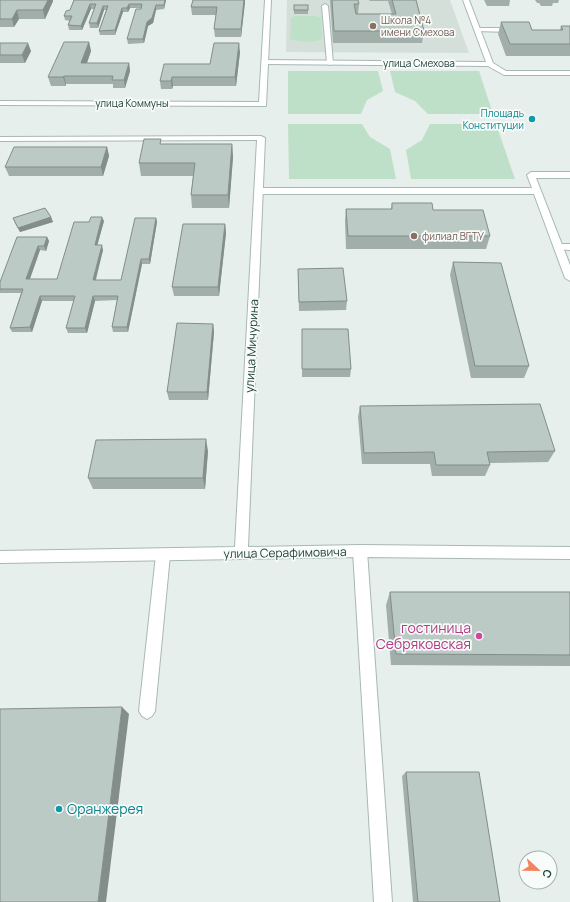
<svg xmlns="http://www.w3.org/2000/svg" width="570" height="902" font-family="Manrope,sans-serif">
<style>
.built{fill:#d4dfda}
.green{fill:#bfe0c8}
.lines{fill:none;stroke-linecap:round;stroke-linejoin:round}
.service-casing{stroke:#a8b8b2;stroke-width:2}
.minor-casing{stroke:#a8b8b2;stroke-width:2}
.tertiary-casing{stroke:#a8b8b2;stroke-width:2}
.service{fill:#fff;fill-rule:evenodd}
.minor{fill:#fff;fill-rule:evenodd}
.tertiary{fill:#fff;fill-rule:evenodd}
.wall{fill:#a1aea9}
.shaded-wall{fill:#838d89}
.building{fill:#bbcac4;stroke:#838d89}
.education-dot{fill:#8d6e63;stroke:#f7fbf9;stroke-width:1.5}
.culture-dot{fill:#0f9aa8;stroke:#f7fbf9;stroke-width:1.5}
.hotel-dot{fill:#d1479c;stroke:#f7fbf9;stroke-width:1.5}
.labels{text-anchor:middle;stroke-width:3.5;stroke-linejoin:round;paint-order:stroke}
.far-education-label{font-size:10px;fill:#785e54;stroke:#f7fbf9;text-anchor:start}
.far-street-label{font-size:10px;fill:#24423a;stroke:#f7fbf9}
.far-culture-label{font-size:10px;fill:#0d838f;stroke:#f7fbf9;text-anchor:end}
.street-label{font-size:12px;fill:#24423a;stroke:#f7fbf9}
.near-hotel-label{font-size:14px;fill:#b23c85;stroke:#f7fbf9;text-anchor:end}
.near-culture-label{font-size:14px;fill:#0d838f;stroke:#f7fbf9;text-anchor:start}
</style>
<rect width="100%" height="100%" fill="#e6efeb"/>
<!-- built -->
<path class="built" d="M287 0H450L469 53 286 52Z"/>
<!-- green -->
<g class="green">
<path d="M294 16H315L321 18 322 39C314 43 299 42 290 39L291 18Z"/>
<path d="M288 71H378L383 91 367 100 361 114H288Z"/>
<path d="M390 71H479L493 114H428L415 101 395 92Z"/>
<path d="M288 124H362L370 137 390 149 396 179H289Z"/>
<path d="M430 124H496L515 179H411L406 150 422 140Z"/>
</g>
<g class="lines">
<defs>
<g id="service">
<path d="M325 4 328 6 333 63 330 65 327 63 322 6Z"/>
<path d="M477 28H514L517 30 514 32 475 31V29Z"/>
<path d="M559 244H570V250L556 249 554 247 556 245Z"/>
<path d="M360 545 365 547 367 551 392 902H374L353 551 355 547Z"/>
<path d="M163 549 168 551 170 555 155 711 152 716 147 719 142 716 139 711 156 555 158 551Z"/>
</g>
<g id="minor">
<path d="M463 0H469L493 63 506 71H570V75H504L488 66 265 64 262 62 265 60 486 62Z"/>
<path d="M531 172H570V178H536L570 265V281L565 278 534 194H259L255 191 259 188H532L527 175Z"/>
</g>
<g id="tertiary">
<path d="M265 0H271L266 106 0 105V101L259 102Z"/>
<path d="M261 136 265 138 248 547 360 545 570 547V559L360 557 0 563V551L235 547 257 140 0 141V137Z"/>
</g>
</defs>
<!-- service casing -->
<use href="#service" class="service-casing"/>
<!-- minor casing -->
<use href="#minor" class="minor-casing"/>
<!-- tertiary casing -->
<use href="#tertiary" class="tertiary-casing"/>
<!-- service -->
<use href="#service" class="service"/>
<!-- minor -->
<use href="#minor" class="minor"/>
<!-- tertiary -->
<use href="#tertiary" class="tertiary"/>
</g>
<!-- wall -->
<g class="wall">
<path d="M0 0H53V1L45 19H19L14 27H0Z"/>
<path d="M74 0H166L164 9 156 10 153 23 148 26 144 43 128 44 127 39 141 8H130L128 12H123L115 35H100L99 31 106 10H104L98 28H90L89 23 95 9H91L82 30H69L68 25 70 21 65 20 64 16 70 10Z"/>
<path d="M193 0H245L241 37H215L214 29 216 15H192L191 7Z"/>
<path d="M330 0H358L359 4 358 14H392L388 1H370L369 0H416L424 31 422 43H333Z"/>
<path d="M484 0H510L509 6H487Z"/>
<path d="M535 0H559L558 3H553L552 6H541L539 3H537Z"/>
<rect x="294" y="5" width="14" height="9"/>
<path d="M501 22 532 30H560L561 26H570V56H506L498 34Z"/>
<path d="M89 42 91 51 87 63H129L130 71 125 88H113V84H66V86H51L48 77Z"/>
<path d="M0 43 31 51 25 63H0Z"/>
<path d="M240 52 236 86H173L172 89H161L160 81 210 64Z"/>
<path d="M162 144H232L233 157 229 208H192L191 195 193 176H141L139 163Z"/>
<path d="M107 147 109 156 103 176H9L5 167Z"/>
<path d="M392 203 490 236 486 249H346L345 221 346 209H391Z"/>
<path d="M51 217 53 222 20 232 15 223 13 218Z"/>
<path d="M156 218 157 222 150 264H142L128 332H113L112 327 117 300 95 301 87 333H68L66 328 74 301H42L32 332H12L10 328 21 293H0V282L47 237 49 241 46 251 40 250 30 279H57L104 221 97 245 103 250 96 280H121Z"/>
<path d="M225 224 226 233 219 296H174L172 287Z"/>
<path d="M453 262 529 366 524 378H471L450 275Z"/>
<path d="M298 269 347 301 346 310 299 311Z"/>
<path d="M213 324 214 332 208 400H169L167 392Z"/>
<path d="M302 329 351 369 350 377H302Z"/>
<path d="M360 406 555 451 548 462 490 463V465L485 476H432L430 464H362L358 417Z"/>
<path d="M208 451 205 489H93L88 478Z"/>
<path d="M390 592H570V666L391 665 386 605Z"/>
<path d="M406 772 500 902H413L402 776Z"/>
</g>
<!-- shaded-wall -->
<g class="shaded-wall">
<path d="M48 0H53V1L45 19 43 10Z"/>
<path d="M165 0H166L164 9V5Z"/>
<path d="M244 0H245V3L241 37V29Z"/>
<path d="M90 4 91 9 82 30 81 26Z"/>
<path d="M129 4 130 8 128 12 127 8Z"/>
<path d="M156 5V10L153 23 148 26 144 43 143 39 147 22Z"/>
<path d="M103 6 104 10 98 28 97 23Z"/>
<path d="M122 8 123 12 115 35V30Z"/>
<path d="M17 10 19 19 14 27 12 19Z"/>
<path d="M89 42 91 51 84 71 81 63Z"/>
<path d="M28 43 31 51 25 63 22 55Z"/>
<path d="M239 43 240 52 236 86 235 77Z"/>
<path d="M129 63 130 71 125 88 124 80Z"/>
<path d="M64 76 66 84V86L63 77Z"/>
<path d="M172 77 173 86 172 89 171 81Z"/>
<path d="M232 144 233 157 229 208 228 195Z"/>
<path d="M107 147 109 156 103 176 101 167Z"/>
<path d="M51 217 53 222 20 232 18 228Z"/>
<path d="M102 217 104 221 96 250 95 245Z"/>
<path d="M156 218 157 222 150 264 149 259Z"/>
<path d="M225 224 226 233 219 296 218 287Z"/>
<path d="M47 237 49 241 46 251 44 246Z"/>
<path d="M102 245 103 250 94 285 93 280Z"/>
<path d="M38 246 40 250 28 284 26 279Z"/>
<path d="M141 259 142 264 128 332 127 327Z"/>
<path d="M40 296 42 301 32 332 30 327Z"/>
<path d="M93 296 95 301 87 333 85 328Z"/>
<path d="M213 324 214 332 208 400 207 392Z"/>
<path d="M206 439 208 451 205 489 203 478Z"/>
<path d="M122 707 129 714 106 902H98Z"/>
</g>
<!-- building -->
<g class="building">
<path d="M0 0H48L43 10H17L12 19H0Z"/>
<path d="M74 0H92H91H165L164 5H156L152 18 147 22 143 39H127L136 9H141L142 4H129L127 8H122L115 30 99 31 108 6H103L97 23H89L96 4H90L81 26 68 25 72 16H64L66 11 70 10Z"/>
<path d="M193 0H244L241 29H214L217 7H191Z"/>
<path d="M332 0H358L359 4H354L356 14H396L392 0H416L424 31H334Z"/>
<rect x="294" y="5" width="14" height="5"/>
<path d="M501 22H529L532 30H563L561 26H570V44H510Z"/>
<path d="M64 42H89L81 63H129L124 80H112L113 76H64L63 77H48Z"/>
<path d="M0 43H28L22 55H0Z"/>
<path d="M214 43H239L235 77H172L171 81H160L164 64H210Z"/>
<path d="M144 139H161L160 144H232L228 195H191L195 163H139Z"/>
<path d="M14 147H107L101 167H5Z"/>
<path d="M392 203H432L433 210H483L490 236H348L346 209H392Z"/>
<path d="M45 208 51 217 18 228 13 218Z"/>
<path d="M91 217H102L95 245H102L93 280H121L135 218H156L149 259H141L127 327H112L118 296H93L85 328H66L75 296H40L30 327 10 328 23 289H0V282L17 237H47L44 246H38L26 279H57L74 222H89Z"/>
<path d="M183 224H225L218 287H172Z"/>
<path d="M453 262 501 263 529 366H475Z"/>
<path d="M343 268 347 301 299 302 298 269Z"/>
<path d="M177 323 213 324 207 392H167Z"/>
<path d="M302 329H348L351 369H302Z"/>
<path d="M540 404 555 451 487 452 490 465H436L434 452 364 453 360 406Z"/>
<path d="M206 439 203 478H88L96 440Z"/>
<path d="M390 592H570V655L396 654Z"/>
<path d="M122 707 98 902H0V709Z"/>
<path d="M406 772H479L500 902H418Z"/>
</g>
<!-- markers -->
<g class="education-dot">
<circle cx="373" cy="26" r="4"/>
<circle cx="414" cy="236" r="4"/>
</g>
<g class="culture-dot">
<circle cx="532" cy="119" r="4"/>
<circle cx="59" cy="809" r="4"/>
</g>
<circle class="hotel-dot" cx="479" cy="636" r="4"/>
<g class="labels">
<!-- far-education labels -->
<g class="far-education-label">
<text x="381" y="24">Школа №4<tspan x="381" dy="12">имени Смехова</tspan></text>
<text x="422" y="240">филиал ВГТУ</text>
</g>
<!-- far-street labels -->
<g class="far-street-label">
<text x="419" y="67">улица Смехова</text>
<text x="132" y="107">улица Коммуны</text>
</g>
<!-- far-culture labels -->
<g class="far-culture-label">
<text x="524" y="117">Площадь<tspan x="524" dy="12">Конституции</tspan></text>
</g>
<!-- street labels -->
<g class="street-label">
<text transform="translate(252 346) rotate(-87)" y="4">улица Мичурина</text>
<text transform="translate(285 553) rotate(-1)" y="4">улица Серафимовича</text>
</g>
<!-- near-hotel labels -->
<g class="near-hotel-label">
<text x="471" y="633">гостиница<tspan x="471" dy="16">Себряковская</tspan></text>
</g>
<!-- near-culture labels -->
<g class="near-culture-label">
<text x="67" y="814">Оранжерея</text>
</g>
</g>
<!-- north arrow -->
<g transform="translate(538 870) rotate(112)"><circle r="19" fill="#f7fbf9" stroke="#a3b1ad"/>
<path d="M0-3L7 15L0 10L-7 15Z" fill="#f4845f"/>
<text y="-6" font-size="11" font-weight="bold" text-anchor="middle" fill="#24423a">С</text>
</g>
</svg>
